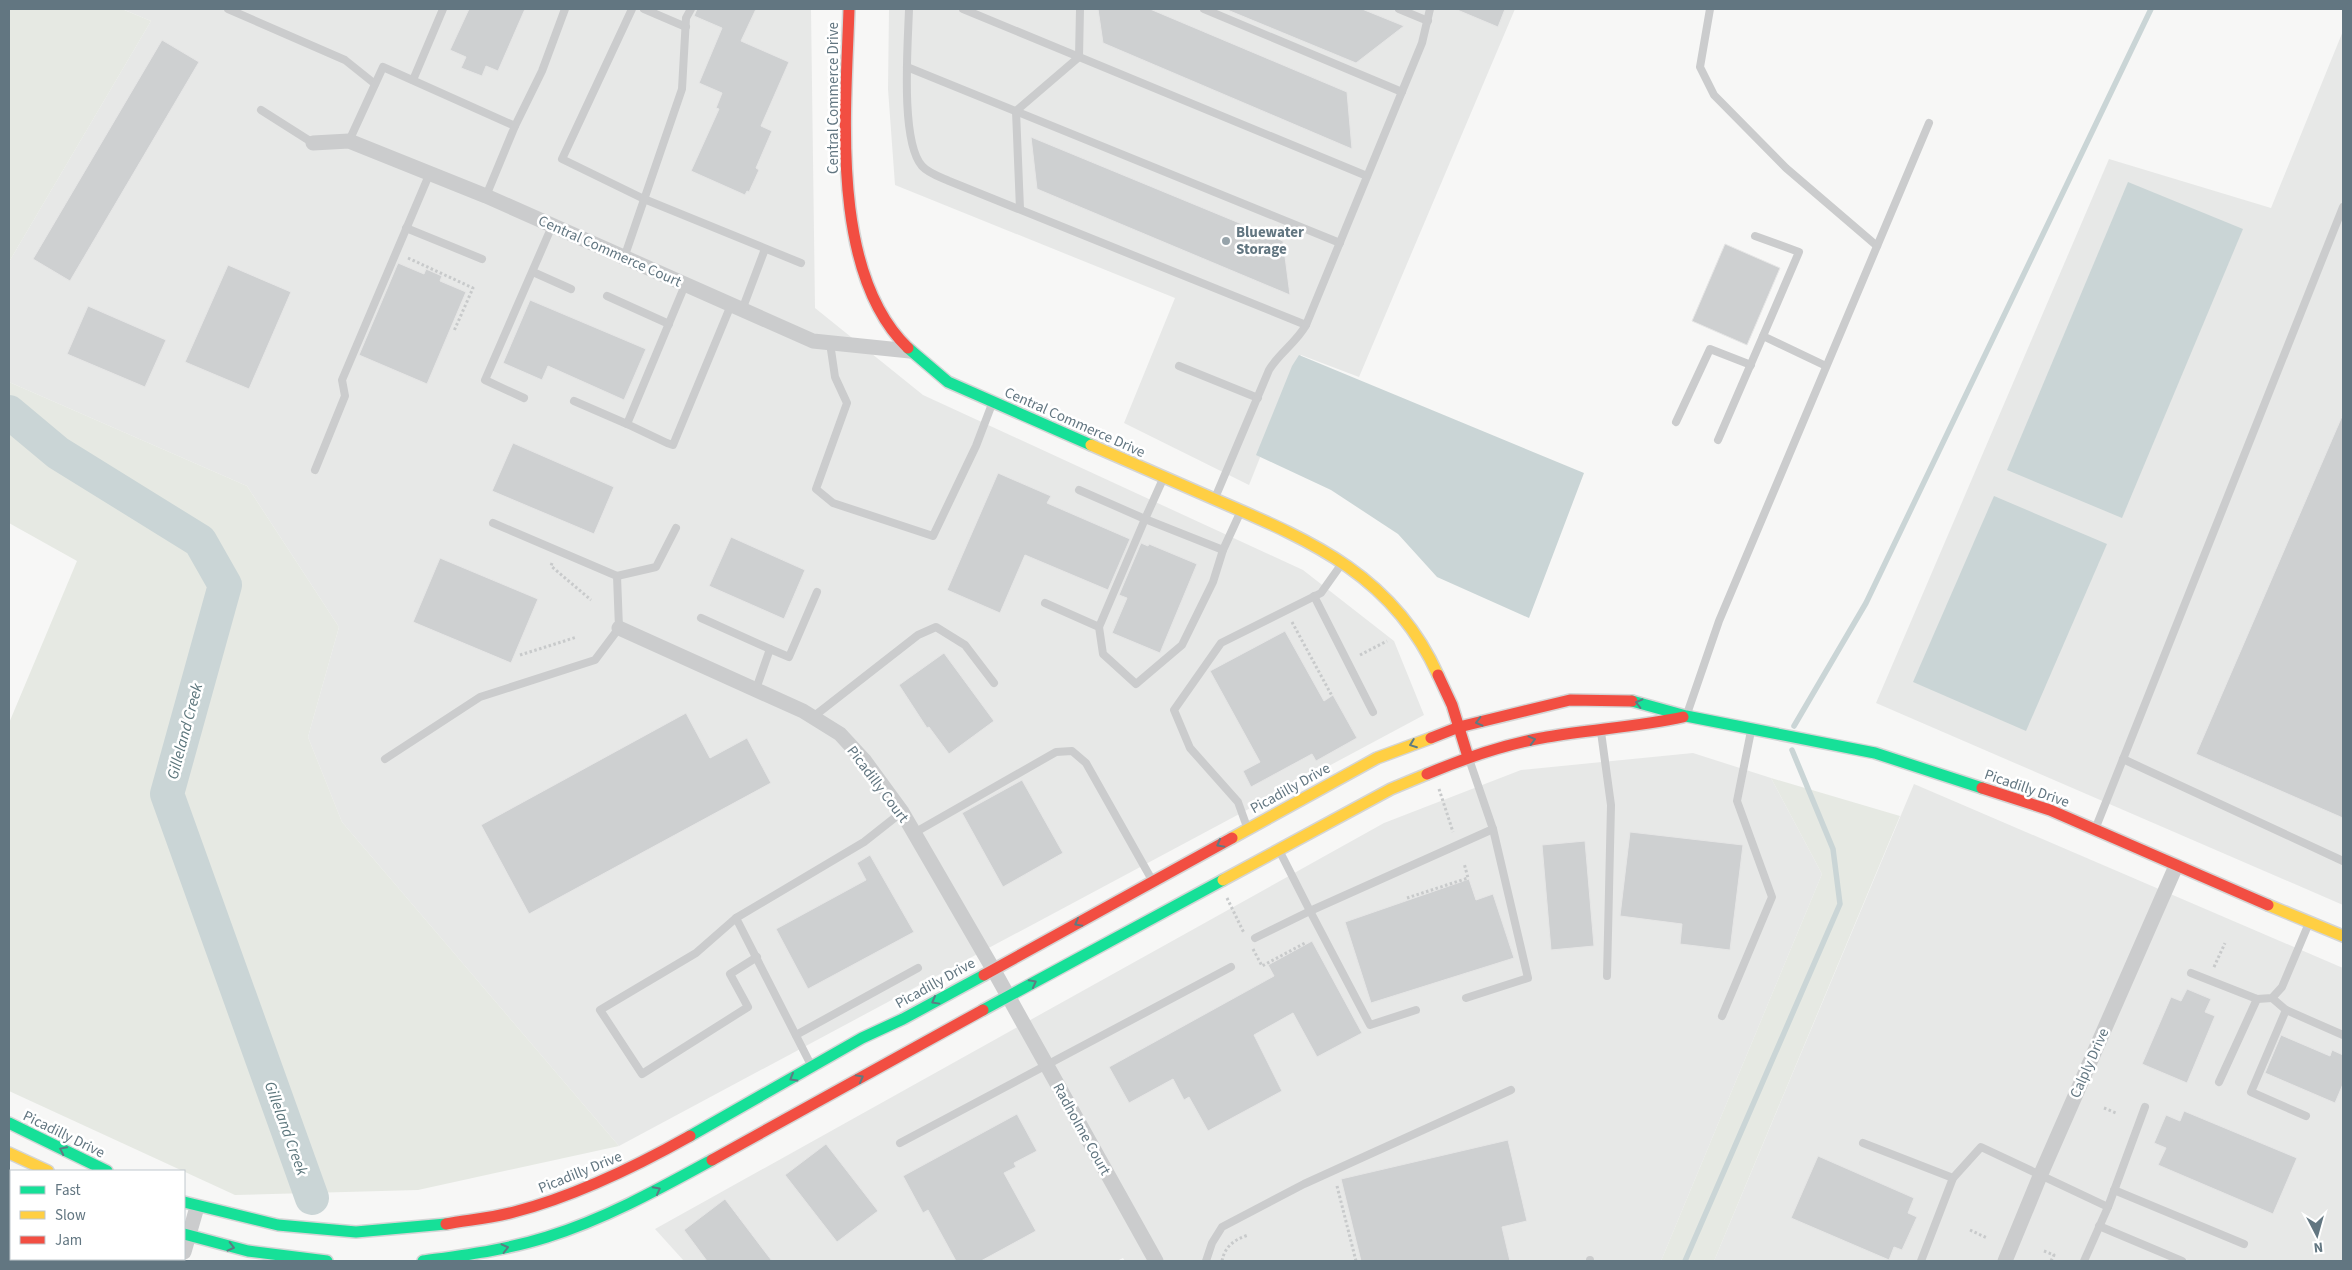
<svg xmlns="http://www.w3.org/2000/svg" width="2352" height="1270" font-family="'Source Sans 3',sans-serif">
<style>
.built{fill:#e7e8e7}
.green{fill:#e6e9e3}
.water{fill:#cad5d6}
.lines{fill:none;stroke-linecap:round;stroke-linejoin:round}
.stream{stroke:#cad5d6;stroke-width:5.5}
.river{stroke:#cad5d6;stroke-width:34}
.building{fill:#ced0d1;stroke:#e6e6e6}
.fast-casing{stroke:#d4d5d5;stroke-width:14}
.slow-casing{stroke:#d4d5d5;stroke-width:14}
.jam-casing{stroke:#d4d5d5;stroke-width:14}
.path{stroke:#c8cacb;stroke-width:3;stroke-dasharray:2.5 2.5;stroke-linecap:butt}
.lane{stroke:#cbcccd;stroke-width:8}
.street{stroke:#cbcccd;stroke-width:15}
.fast{stroke:#16e098;stroke-width:11}
.slow{stroke:#ffcf43;stroke-width:11}
.jam{stroke:#f24e42;stroke-width:11}
.oneway{stroke:#5e7b82}
.poi-dot{fill:#96a3aa;stroke:#fff;stroke-width:2}
.labels{text-anchor:middle;stroke-width:5;stroke-linejoin:round;paint-order:stroke}
.street-label{font-size:15px;fill:#627681;stroke:#fff}
.poi-label{font-size:15px;font-weight:bold;fill:#627681;stroke:#fff;text-anchor:start}
.water-label{font-size:16px;font-style:italic;fill:#5c767c;stroke:#fff}
</style>
<rect width="100%" height="100%" fill="#f7f7f6"/>
<!-- built -->
<g class="built">
<path d="M122 9H811L815 308 923 395 1303 570 1394 641 1424 715 619 1146 342 822 308 737 339 627 247 486 9 382V262L151 21Z"/>
<path d="M889 9H1515L1359 377 1301 355 1249 485 1124 423 1175 298 895 185 888 89Z"/>
<path d="M2343 31V905L1876 703 2109 159 2271 208Z"/>
<path d="M1693 753 1771 778 1822 874 1661 1261H1125L1123 1258 1117 1261H684L655 1229 1384 823 1521 770Z"/>
<path d="M1914 784 2343 968V1261H1714Z"/>
<path d="M9 1182 11 1183V1259H134V1261H9Z"/>
</g>
<!-- green -->
<g class="green">
<path d="M9 9H122L151 21 9 262Z"/>
<path d="M9 382 247 486 339 627 308 737 342 822 619 1146 418 1190 235 1195 9 1091V723L77 561 9 523Z"/>
<path d="M1771 778 1900 816 1714 1261H1661L1822 874Z"/>
</g>
<!-- water -->
<g class="water">
<path d="M2128 182 2243 229 2122 518 2007 470Z"/>
<path d="M1299 355 1584 473 1529 618 1437 577 1398 534 1331 490 1256 455 1292 366Z"/>
<path d="M1994 496 2107 544 2026 731 1913 682Z"/>
</g>
<g class="lines">
<!-- stream -->
<g class="stream">
<path d="M1794 726 1866 603 2151 9"/>
<path d="M1685 1261 1840 904 1833 849 1792 750"/>
</g>
<!-- river -->
<path class="river" d="M9 412 58 453 200 541 225 585 167 794 312 1198"/>
</g>
<!-- building -->
<g class="building">
<path d="M469 9H525L498 71 486 66 482 76 461 68 466 57 450 50Z"/>
<path d="M697 9H756L741 41 789 62 761 126 772 131 756 168 759 170 749 192 747 191 745 195 691 171 719 109 716 108 722 93 699 83 722 28 694 16Z"/>
<path d="M1098 9H1150L1347 92 1352 149 1103 43Z"/>
<path d="M1225 9H1362L1404 26 1356 63Z"/>
<path d="M1455 9H1505L1498 27Z"/>
<path d="M162 40 199 62 70 281 33 259Z"/>
<path d="M1031 137 1283 241 1290 295 1037 189Z"/>
<path d="M1725 244 1780 268 1747 345 1692 321Z"/>
<path d="M398 263 424 274 426 269 442 276 440 281 466 292 427 384 359 355Z"/>
<path d="M228 265 291 292 249 389 185 362Z"/>
<path d="M530 300 646 349 624 400 548 366 542 380 503 363Z"/>
<path d="M88 306 166 340 145 387 67 354Z"/>
<path d="M2343 414V818L2196 754Z"/>
<path d="M513 443 614 487 594 534 492 491Z"/>
<path d="M998 473 1051 496 1047 503 1130 539 1108 590 1025 555 1000 613 947 590Z"/>
<path d="M731 537 805 570 784 619 709 586Z"/>
<path d="M1141 543 1148 546 1149 544 1197 564 1160 653 1112 633 1127 598 1119 595Z"/>
<path d="M440 558 538 599 511 663 413 622Z"/>
<path d="M1285 631 1324 701 1333 695 1357 738 1316 761 1312 754 1251 787 1243 771 1260 762 1210 671Z"/>
<path d="M944 653 994 721 949 754 929 727 927 728 899 685Z"/>
<path d="M686 713 710 758 747 738 771 783 529 914 481 825Z"/>
<path d="M1022 780 1063 853 1003 887 962 813Z"/>
<path d="M1630 832 1743 845 1730 950 1680 944 1682 924 1620 916Z"/>
<path d="M1585 841 1594 946 1551 950 1542 845Z"/>
<path d="M870 855 914 932 808 989 776 929 866 880 857 863Z"/>
<path d="M1469 879 1476 900 1493 894 1514 958 1371 1003 1345 922Z"/>
<path d="M1312 941 1362 1033 1317 1057 1293 1013 1254 1035 1282 1091 1208 1131 1189 1097 1184 1100 1173 1079 1129 1103 1109 1067 1274 976 1268 965Z"/>
<path d="M2187 989 2211 999 2205 1012 2215 1016 2187 1083 2142 1064 2171 997 2181 1001Z"/>
<path d="M2281 1035 2330 1056 2332 1050 2343 1055V1084L2335 1103 2265 1073Z"/>
<path d="M2184 1111 2297 1158 2273 1214 2158 1165 2166 1148 2154 1143 2166 1115 2180 1121Z"/>
<path d="M1017 1114 1037 1151 1014 1163 1016 1167 1004 1173 1036 1231 981 1261H956L928 1210 923 1213 903 1176Z"/>
<path d="M1508 1140 1527 1221 1502 1227 1510 1261H1361L1341 1179Z"/>
<path d="M826 1144 878 1211 837 1242 785 1175Z"/>
<path d="M1818 1156 1914 1198 1908 1213 1917 1217 1902 1250 1894 1247 1889 1260 1791 1218Z"/>
<path d="M725 1199 772 1261H707L684 1230Z"/>
</g>
<g class="lines">
<defs>
<g id="fast">
<path d="M908 348 948 382 1091 445"/>
<path d="M1632 701 1686 716 1875 753 1982 788"/>
<path d="M983 1010 1223 880"/>
<path d="M9 1123 107 1171"/>
<path d="M690 1136 862 1038 903 1019 984 975"/>
<path d="M184 1202 278 1225 356 1232 446 1224"/>
<path d="M184 1234 248 1251 327 1261"/>
<path d="M423 1261C465 1255 506 1250 547 1237 605 1219 659 1189 712 1160"/>
</g>
<g id="slow">
<path d="M1091 445C1134 464 1178 483 1221 502 1314 542 1394 577 1438 675"/>
<path d="M1232 838 1377 758 1431 738"/>
<path d="M1223 880 1391 789 1427 774"/>
<path d="M2268 905 2343 936"/>
<path d="M9 1153 48 1171"/>
</g>
<g id="jam">
<path d="M849 9C846 109 829 272 908 348"/>
<path d="M1438 675 1452 705 1468 757"/>
<path d="M1431 738 1459 727 1570 700 1632 701"/>
<path d="M1427 774C1465 758 1506 744 1547 737 1593 729 1637 727 1683 717"/>
<path d="M1982 788 2050 810 2268 905"/>
<path d="M984 975 1232 838"/>
<path d="M712 1160 983 1010"/>
<path d="M446 1224C468 1220 492 1218 514 1212 576 1196 635 1167 690 1136"/>
</g>
</defs>
<!-- fast casing -->
<use href="#fast" class="fast-casing"/>
<!-- slow casing -->
<use href="#slow" class="slow-casing"/>
<!-- jam casing -->
<use href="#jam" class="jam-casing"/>
<!-- path -->
<g class="path">
<path d="M408 258 473 288 454 331"/>
<path d="M552 563 551 566 591 600"/>
<path d="M1292 622 1332 696"/>
<path d="M520 655 577 637"/>
<path d="M1360 655 1387 641"/>
<path d="M1439 789 1453 832"/>
<path d="M1227 898 1244 933"/>
<path d="M1407 898 1468 878 1464 863"/>
<path d="M1253 949 1262 966 1305 943"/>
<path d="M2214 967 2225 943"/>
<path d="M2104 1108 2116 1113"/>
<path d="M1337 1186 1356 1261"/>
<path d="M1970 1230 1987 1238"/>
<path d="M2044 1251 2054 1255 2051 1261"/>
<path d="M105 1259V1261"/>
<path d="M1222 1261C1225 1246 1234 1240 1248 1235"/>
</g>
<!-- lane -->
<g class="lane">
<path d="M228 9 345 60 375 84"/>
<path d="M632 9 562 159 644 199 801 263"/>
<path d="M644 9 686 27"/>
<path d="M909 9C908 43 900 141 922 166 928 173 940 177 949 181L1306 325"/>
<path d="M963 9 1367 176"/>
<path d="M1204 9 1402 92"/>
<path d="M1399 9 1428 21"/>
<path d="M1710 9 1700 67 1714 95 1786 168 1877 246"/>
<path d="M907 67 1340 243"/>
<path d="M413 80 443 9"/>
<path d="M261 110 313 143"/>
<path d="M515 126 542 71 565 9"/>
<path d="M349 141 383 67 515 126 486 196"/>
<path d="M1020 209 1016 111 1079 57 1080 9"/>
<path d="M406 228 482 259"/>
<path d="M1755 236 1799 252 1763 336"/>
<path d="M624 258 682 89 686 18 691 9"/>
<path d="M533 272 571 289"/>
<path d="M685 285 627 424 667 443 673 445 731 305"/>
<path d="M607 296 669 324"/>
<path d="M742 310 765 249"/>
<path d="M830 343 835 377 847 403 816 489 833 503 933 536 976 446 992 404"/>
<path d="M1179 366 1258 398"/>
<path d="M524 398 485 380 552 226"/>
<path d="M574 401 627 424"/>
<path d="M1676 422 1710 349 1751 365"/>
<path d="M1718 440 1763 336 1826 366"/>
<path d="M315 470 345 396 342 380 429 175"/>
<path d="M1079 490 1145 519 1163 479"/>
<path d="M1215 498 1269 370C1279 353 1296 343 1306 325L1422 43 1430 9"/>
<path d="M617 576 656 567 676 528"/>
<path d="M1314 596 1373 712"/>
<path d="M1045 603 1099 627 1103 654 1136 684 1182 645 1213 582 1223 550"/>
<path d="M701 618 770 649"/>
<path d="M1099 627 1145 519 1223 550 1240 513"/>
<path d="M756 689 770 649 789 657 817 592"/>
<path d="M1687 714 1719 621 1929 123"/>
<path d="M813 717 918 635 936 627 965 645 994 683"/>
<path d="M1601 732 1611 805 1607 976"/>
<path d="M385 759 480 697 595 660 619 628 617 576 493 523"/>
<path d="M2123 759 2343 861"/>
<path d="M1247 827 1238 802 1190 748 1174 710 1221 643 1321 593 1343 562"/>
<path d="M2096 827 2343 207"/>
<path d="M914 833 1056 752 1072 751 1086 763 1152 880"/>
<path d="M1280 852 1310 911 1493 829 1469 759"/>
<path d="M736 918 696 953 600 1010 642 1074 748 1007 730 974 757 957"/>
<path d="M1255 938 1310 911 1370 1025 1416 1010"/>
<path d="M2191 973 2257 999 2272 998 2282 987 2309 923"/>
<path d="M1466 998 1528 978 1493 829"/>
<path d="M2272 998 2286 1010 2343 1035"/>
<path d="M2286 1010 2251 1092 2306 1116"/>
<path d="M1722 1016 1772 897 1737 801 1751 731"/>
<path d="M796 1035 918 968"/>
<path d="M811 1065 736 918 864 842 902 812"/>
<path d="M2219 1082 2257 999"/>
<path d="M900 1143 1231 967"/>
<path d="M1863 1143 1953 1178"/>
<path d="M2114 1190 2244 1244"/>
<path d="M2099 1226 2182 1261"/>
<path d="M1206 1261 1212 1243 1222 1227 1304 1184 1511 1090"/>
<path d="M1590 1261V1260"/>
<path d="M1921 1261 1953 1178 1981 1147 2108 1207"/>
<path d="M2084 1261 2108 1207 2145 1107"/>
</g>
<!-- street -->
<g class="street">
<path d="M313 143 349 141 486 196 813 341 910 351"/>
<path d="M619 628 803 711 840 734 864 760 902 812 993 969 1156 1261"/>
<path d="M184 1252 197 1207"/>
<path d="M2005 1261 2040 1176 2176 866"/>
</g>
<!-- fast -->
<use href="#fast" class="fast"/>
<!-- slow -->
<use href="#slow" class="slow"/>
<!-- jam -->
<use href="#jam" class="jam"/>
</g>
<!-- one-way arrows -->
<defs><path id="oneway-chevron" d="M-2-3.5L2.5 0L-2 3.5" fill="none" stroke-width="1.6" stroke-linecap="round" stroke-linejoin="round" transform="scale(1.25)"/></defs>
<g class="oneway">
<use href="#oneway-chevron" transform="translate(1639 703) rotate(-166)"/>
<use href="#oneway-chevron" transform="translate(1479 722) rotate(166)"/>
<use href="#oneway-chevron" transform="translate(1532 740) rotate(-15)"/>
<use href="#oneway-chevron" transform="translate(1413 744) rotate(159)"/>
<use href="#oneway-chevron" transform="translate(1220 844) rotate(151)"/>
<use href="#oneway-chevron" transform="translate(1078 923) rotate(151)"/>
<use href="#oneway-chevron" transform="translate(1033 983) rotate(-28)"/>
<use href="#oneway-chevron" transform="translate(935 1001) rotate(151)"/>
<use href="#oneway-chevron" transform="translate(793 1078) rotate(150)"/>
<use href="#oneway-chevron" transform="translate(860 1078) rotate(-29)"/>
<use href="#oneway-chevron" transform="translate(63 1150) rotate(-154)"/>
<use href="#oneway-chevron" transform="translate(657 1190) rotate(-28)"/>
<use href="#oneway-chevron" transform="translate(231 1247) rotate(14)"/>
<use href="#oneway-chevron" transform="translate(505 1248) rotate(-14)"/>
</g>
<!-- markers -->
<circle class="poi-dot" cx="1226" cy="241" r="5"/>
<g class="labels">
<!-- street labels -->
<g class="street-label">
<text transform="translate(833 98) rotate(-90)" y="5">Central Commerce Drive</text>
<text transform="translate(610 251) rotate(24)" y="5">Central Commerce Court</text>
<text transform="translate(1075 422) rotate(24)" y="5">Central Commerce Drive</text>
<text transform="translate(878 784) rotate(53)" y="5">Picadilly Court</text>
<text transform="translate(1290 788) rotate(-29)" y="5">Picadilly Drive</text>
<text transform="translate(2027 788) rotate(19)" y="5">Picadilly Drive</text>
<text transform="translate(935 983) rotate(-29)" y="5">Picadilly Drive</text>
<text transform="translate(2089 1063) rotate(-66)" y="5">Calply Drive</text>
<text transform="translate(1082 1129) rotate(61)" y="5">Radholme Court</text>
<text transform="translate(64 1134) rotate(26)" y="5">Picadilly Drive</text>
<text transform="translate(580 1172) rotate(-22)" y="5">Picadilly Drive</text>
</g>
<!-- poi labels -->
<g class="poi-label">
<text x="1236" y="237">Bluewater<tspan x="1236" dy="17">Storage</tspan></text>
</g>
<!-- water labels -->
<g class="water-label">
<text transform="translate(184 731) rotate(-75)" y="6">Gilleland Creek</text>
<text transform="translate(287 1128) rotate(70)" y="6">Gilleland Creek</text>
</g>
</g>
<!-- border -->
<rect width="2352" height="1270" fill="none" stroke="#627681" stroke-width="20"/>
<!-- legend -->
<rect x="10" y="1170" width="175" height="90" fill="#ffffff" stroke="#c0c8cd"/>
<rect x="20" y="1186" width="25" height="8" fill="#16e098" stroke="#c0c8cd"/>
<text x="55" y="1195" font-size="15" fill="#627681">Fast</text>
<rect x="20" y="1211" width="25" height="8" fill="#ffcf43" stroke="#c0c8cd"/>
<text x="55" y="1220" font-size="15" fill="#627681">Slow</text>
<rect x="20" y="1236" width="25" height="8" fill="#f24e42" stroke="#c0c8cd"/>
<text x="55" y="1245" font-size="15" fill="#627681">Jam</text>
<!-- north arrow -->
<g transform="translate(2317 1235) rotate(174)" stroke="#ffffff" stroke-width="4" paint-order="stroke">
<path d="M0-4L9 19L0 12L-9 19Z" fill="#627681"/>
<text y="-8" font-size="14" font-weight="bold" text-anchor="middle" fill="#627681">N</text>
</g>
</svg>
